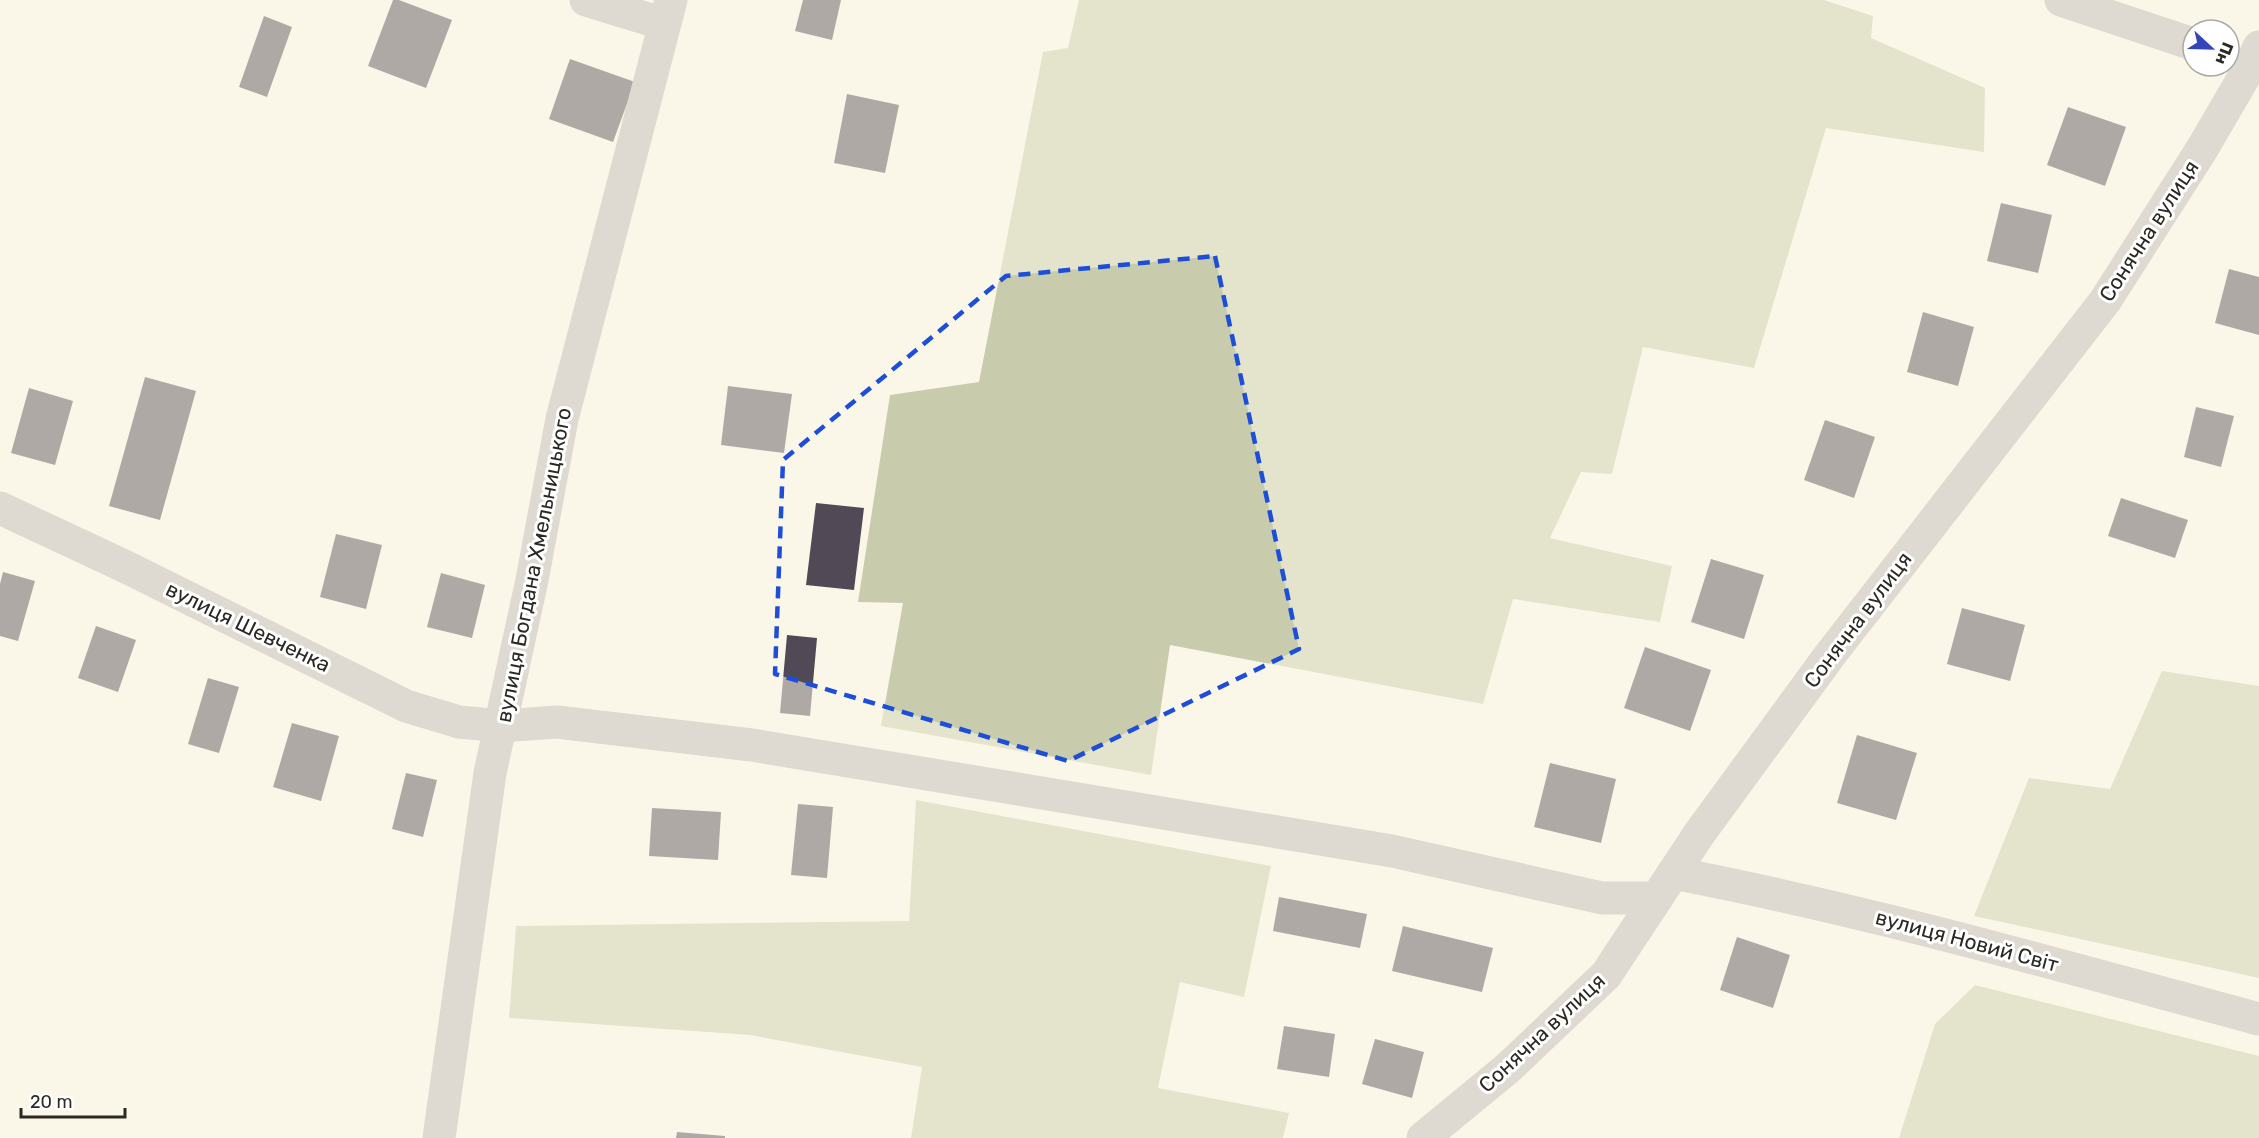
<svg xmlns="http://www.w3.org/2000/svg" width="2259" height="1138" font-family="Rubik,sans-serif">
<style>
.green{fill:#c8ccac}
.building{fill:#514a56}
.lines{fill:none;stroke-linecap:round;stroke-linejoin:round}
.street{stroke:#bab3b5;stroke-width:33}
.marked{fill:none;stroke:#1d4ed8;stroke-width:4.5;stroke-dasharray:12 8;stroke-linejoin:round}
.labels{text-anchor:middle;stroke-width:6;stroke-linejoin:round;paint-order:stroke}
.street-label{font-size:21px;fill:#2a2923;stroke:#fff}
</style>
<rect width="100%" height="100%" fill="#fbf7e8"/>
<!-- green -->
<g class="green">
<path d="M1079 0H1824L1873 16 1871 38 1985 88 1984 152 1826 128 1754 368 1643 347 1612 474 1581 472 1550 538 1672 566 1660 622 1513 599 1483 704 1170 645 1151 775 881 726 903 603 858 602 890 395 979 382 1043 52 1068 48Z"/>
<path d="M2162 671 2259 686V978L1974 916 2029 778 2110 789Z"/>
<path d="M916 800 1271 866 1244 997 1180 982 1158 1088 1289 1113 1283 1138H911L922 1067 750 1035 509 1018 516 926 909 921Z"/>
<path d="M1975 985 2259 1056V1138H1899L1935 1024Z"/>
</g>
<!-- building -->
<g class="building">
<path d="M393 0H399L452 20 426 88 368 66Z"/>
<path d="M803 0H841L832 40 795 31Z"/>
<path d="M264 16 292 27 267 97 239 87Z"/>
<path d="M570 59 635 82 613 142 549 119Z"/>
<path d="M847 94 899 105 885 173 834 163Z"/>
<path d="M2068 107 2126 127 2105 186 2047 165Z"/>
<path d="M2001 203 2052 215 2038 273 1987 261Z"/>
<path d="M2229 269 2259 277V335L2215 323Z"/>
<path d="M1923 312 1974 327 1958 386 1907 372Z"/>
<path d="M145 377 196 391 160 520 109 506Z"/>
<path d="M728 386 792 394 784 453 721 445Z"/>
<path d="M29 388 73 401 55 465 11 453Z"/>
<path d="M2196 407 2234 416 2221 467 2184 457Z"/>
<path d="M1825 420 1875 437 1854 498 1804 480Z"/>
<path d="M2121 498 2188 520 2175 558 2108 536Z"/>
<path d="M816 503 864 508 854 590 806 585Z"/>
<path d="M336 534 382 545 366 609 320 597Z"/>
<path d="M1711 559 1764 575 1744 639 1691 622Z"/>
<path d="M3 572 35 581 18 641 0 636V584Z"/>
<path d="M441 573 485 585 472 638 427 627Z"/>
<path d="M1962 608 2025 625 2010 681 1947 664Z"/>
<path d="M96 626 136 640 118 692 78 678Z"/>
<path d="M787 635 817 638 810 716 780 713Z"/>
<path d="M1645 647 1711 670 1690 731 1624 708Z"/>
<path d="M208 678 239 687 219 753 188 744Z"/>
<path d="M292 723 339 736 321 801 273 787Z"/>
<path d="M1857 735 1917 753 1896 820 1837 803Z"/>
<path d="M1550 763 1616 779 1601 843 1534 827Z"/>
<path d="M406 773 437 780 423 837 392 829Z"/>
<path d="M798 804 833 807 827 878 791 875Z"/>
<path d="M652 808 721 812 718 860 649 856Z"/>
<path d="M1279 897 1367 914 1360 948 1273 931Z"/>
<path d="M1403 926 1493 948 1482 992 1392 971Z"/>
<path d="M1737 937 1790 955 1773 1008 1720 990Z"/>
<path d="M1284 1026 1335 1034 1329 1077 1277 1069Z"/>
<path d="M1375 1039 1424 1052 1412 1098 1362 1084Z"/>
<path d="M677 1132 725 1136V1138H676Z"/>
</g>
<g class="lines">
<!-- street -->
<g class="street">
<path d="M586 0 664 24"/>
<path d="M2061 0 2193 44"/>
<path d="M0 508 122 565 406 706 459 722 502 726 557 722 752 745 1392 851 1602 898H1657"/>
<path d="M1673 873C1871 911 2065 967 2259 1019"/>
<path d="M439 1138 490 773 532 580 562 419 671 0"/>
<path d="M1423 1138 1508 1068 1606 975 1699 834 1830 655 2105 301 2202 149 2251 65 2259 47"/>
</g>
</g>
<!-- marked area -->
<path d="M0 0H2259V1138H0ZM1215 256 1299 649 1068 761 775 674 783 460 1006 276Z" fill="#fbf7e8" fill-opacity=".55" fill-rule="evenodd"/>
<path class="marked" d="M1215 256 1299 649 1068 761 775 674 783 460 1006 276Z"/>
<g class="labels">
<!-- street labels -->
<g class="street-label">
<text transform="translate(2149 231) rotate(-57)" y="7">Сонячна вулиця</text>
<text transform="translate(534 565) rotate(-79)" y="7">вулиця Богдана Хмельницького</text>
<text transform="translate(1858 620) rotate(-53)" y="7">Сонячна вулиця</text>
<text transform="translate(248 627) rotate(26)" y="7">вулиця Шевченка</text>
<text transform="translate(1967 941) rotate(15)" y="7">вулиця Новий Світ</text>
<text transform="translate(1542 1033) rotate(-43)" y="7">Сонячна вулиця</text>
</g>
</g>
<!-- north arrow -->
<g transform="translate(2211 48) rotate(112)"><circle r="28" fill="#ffffff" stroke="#aaa9a7" stroke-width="1.5"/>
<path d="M0-4.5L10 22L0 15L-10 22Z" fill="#3445b7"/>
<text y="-9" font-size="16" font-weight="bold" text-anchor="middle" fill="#2a2923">Пн</text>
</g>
<!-- scale -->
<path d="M21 1108v9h104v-9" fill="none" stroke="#2a2923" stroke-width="3"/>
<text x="30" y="1108" font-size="18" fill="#2a2923" stroke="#ffffff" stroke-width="4.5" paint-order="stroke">20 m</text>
</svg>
